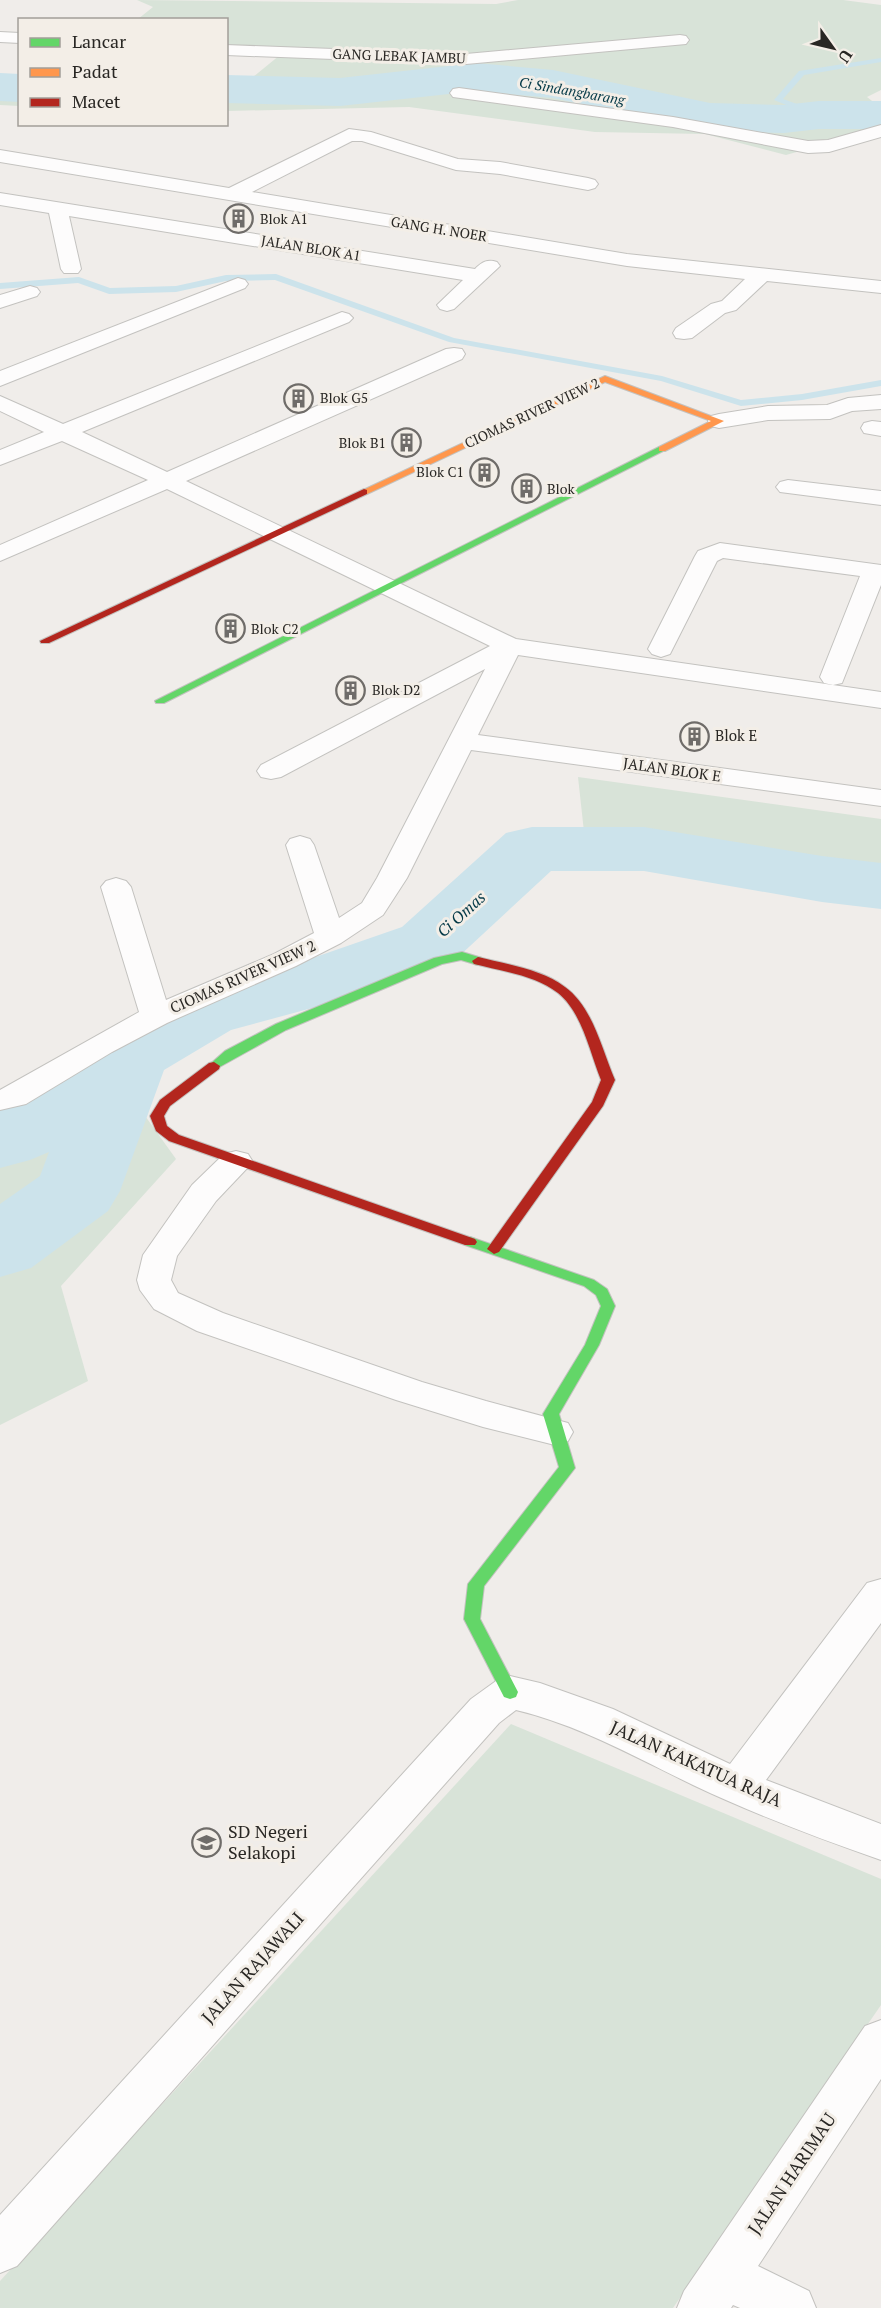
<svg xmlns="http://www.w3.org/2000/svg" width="881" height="2308" font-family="'PT Serif',serif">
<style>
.green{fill:#d8e3d8}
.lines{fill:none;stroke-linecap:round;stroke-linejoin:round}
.stream{fill:#cce3eb;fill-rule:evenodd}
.river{fill:#cce3eb;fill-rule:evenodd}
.street-casing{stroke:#c3c2bf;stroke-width:2}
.fast-casing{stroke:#c3c2bf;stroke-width:2}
.slow-casing{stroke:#c3c2bf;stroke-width:2}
.jam-casing{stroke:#c3c2bf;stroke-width:2}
.street{fill:#fdfcfc;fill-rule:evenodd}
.fast{fill:#63d668;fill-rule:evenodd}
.slow{fill:#ff974d;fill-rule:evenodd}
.jam{fill:#b3261e;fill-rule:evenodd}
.labels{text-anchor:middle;stroke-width:6;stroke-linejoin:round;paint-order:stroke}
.far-street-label{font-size:14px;fill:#292724;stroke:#f3eee7}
.far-water-label{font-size:14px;font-style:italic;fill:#043947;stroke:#f3eee7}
.far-poi-label{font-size:14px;fill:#292724;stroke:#f3eee7;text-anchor:start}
.poi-label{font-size:15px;fill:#292724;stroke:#f3eee7;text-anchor:start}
.street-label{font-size:15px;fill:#292724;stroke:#f3eee7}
.water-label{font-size:16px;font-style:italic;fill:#043947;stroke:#f3eee7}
.near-street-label{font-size:18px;fill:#292724;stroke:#f3eee7}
.near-poi-label{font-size:18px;fill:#292724;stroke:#f3eee7;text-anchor:start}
</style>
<rect width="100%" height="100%" fill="#f0edea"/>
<!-- green -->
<g class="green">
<path d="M137 0 496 4 518 0H843L881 5V90L867 97 881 108V128L786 155 705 134 595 132 409 107 227 111V81H248L280 55 227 50 226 20 138 19 153 7Z"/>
<path d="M0 78H19V106L0 105Z"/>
<path d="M578 777 881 819V872L584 832Z"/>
<path d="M125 1088 176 1159 61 1286 88 1381 0 1425V1119Z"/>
<path d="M511 1724 881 1879V2005L673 2308H0V2281Z"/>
</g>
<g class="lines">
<!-- stream -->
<g class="stream">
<path d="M881 58V62L804 75 783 99 822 113V117H816L774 100 799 71Z"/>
<path d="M276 274 454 338 662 376 741 400 802 394 881 380V386L802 400 741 406 661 381 449 342 275 280 226 281 176 292 109 294 78 283 0 289V283L79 277 110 288 176 286 226 275Z"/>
</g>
<!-- river -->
<g class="river">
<path d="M476 63 553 70 710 103 784 105 819 101H881V129H819L784 133 710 131 553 98 476 91 340 106 226 103V75L340 78Z"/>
<path d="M0 73 20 74V102L0 101Z"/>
<path d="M532 827H644L822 856 881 863V909L822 902 644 871H551L456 959 360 995 231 1030 164 1070 120 1191 108 1211 31 1268 0 1277V1204L40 1176 49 1152 30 1160 0 1168V1107L99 1038 175 996 304 961 402 927 506 833Z"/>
</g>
<defs>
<g id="street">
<path d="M0 32 20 33V43L0 42Z"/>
<path d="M680 35 686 36 689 40 686 44 466 64 226 55V45L466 54Z"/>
<path d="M459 88 673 117 808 141 828 140 881 125V137L829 152 808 153 673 127 453 97 450 93 453 89Z"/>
<path d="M349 129 371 132 458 159 500 162 588 178 595 180 598 184 595 188 588 190 500 174 456 170 362 141H352L252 192 627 254 881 281V293L767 281 736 310 725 313 692 338 684 339 676 338 673 333 676 328 711 304 722 301 745 279 627 266 0 162V150L229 188Z"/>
<path d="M0 193 475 269C482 262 487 259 497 262L500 266 454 309 447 311 440 309 437 305 463 280 69 216 81 269 78 273H64L61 269 49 213 0 205Z"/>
<path d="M238 278 245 280 248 284 245 288 0 386V371Z"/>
<path d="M30 286 37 288 40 292 37 296 0 308V295Z"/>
<path d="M342 312 349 314 353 318 349 322 82 432 167 472 446 349 454 348 462 349 465 354 462 359 186 481 516 639 881 692V708L518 655 478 735 881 790V806L471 750 407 878 383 915 341 943 296 966 167 1023 112 1052 26 1104 0 1110V1090L139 1012 101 887 106 881 116 878 126 881 131 887 166 1000 274 954 314 933 286 845 290 839 300 836 310 839 314 845 339 918 362 903 377 878 485 669 281 777 271 779 261 777 257 771 261 765 490 646 167 489 0 561V545L148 480 62 441 0 465V450L44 432 0 411V396L63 424Z"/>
<path d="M881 395V409L852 411 830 419 768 420 719 428 711 426 708 421 711 416 719 414 768 406 827 405 848 398Z"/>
<path d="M872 421 881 422V436L864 433 861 428 864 423Z"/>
<path d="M788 480 881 491V505L780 492 776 487 780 482Z"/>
<path d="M720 543 881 565V585L842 683 833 685 824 683 820 677 860 576 723 558 717 561 670 654 661 657 652 654 648 649 695 556 698 551Z"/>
<path d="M236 1151 248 1154 253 1162 216 1201 177 1256 171 1280 178 1293 223 1313 422 1382 486 1401 568 1423 573 1432 568 1441 555 1445 483 1427 396 1400 197 1331 154 1309 140 1290 137 1280 143 1255 192 1185 224 1154Z"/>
<path d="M881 1579V1623L766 1780 881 1824V1860C818 1838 754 1814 693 1785 635 1757 579 1725 516 1710L499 1723 17 2266 0 2273V2215L471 1699 496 1681 510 1676 540 1683 613 1709 730 1764 867 1583Z"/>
<path d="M881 2020V2079L758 2266 809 2291 816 2308H740L733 2305 731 2308H677L684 2291 865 2026Z"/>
</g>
<g id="fast">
<path d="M659 447 667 449 164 703H156L155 701Z"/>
<path d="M462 952 482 958 484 961 478 965 461 960 442 964 286 1030 214 1070 208 1066 225 1051 276 1024 434 958Z"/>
<path d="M470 1237 594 1280 607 1289 615 1306 599 1345 559 1414 575 1468 484 1586 480 1619 518 1692 516 1697 510 1699 504 1697 464 1619 468 1584 559 1467 543 1414 585 1345 601 1306 596 1295 584 1286 465 1245 463 1242Z"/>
</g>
<path id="slow" d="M605 376 724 421 665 451H659V447L711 421 605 382 367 494 359 492Z"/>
<g id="jam">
<path d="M364 489 367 490V494L49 643H41L40 641Z"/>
<path d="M478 957C506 964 542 969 565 987 593 1007 602 1050 615 1080L603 1106 499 1252 494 1254 487 1249 592 1102 601 1080C590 1053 582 1012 558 993 535 975 501 971 474 964L472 961Z"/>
<path d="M214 1062 220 1066 219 1069 170 1106 164 1116 167 1126 179 1135 475 1239 477 1242 475 1245H465L169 1141 156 1131 150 1116 160 1100 209 1063Z"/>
</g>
</defs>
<!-- street casing -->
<use href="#street" class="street-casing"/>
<!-- fast casing -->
<use href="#fast" class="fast-casing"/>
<!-- slow casing -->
<use href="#slow" class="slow-casing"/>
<!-- jam casing -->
<use href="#jam" class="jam-casing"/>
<!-- street -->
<use href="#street" class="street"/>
<!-- fast -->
<use href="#fast" class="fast"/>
<!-- slow -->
<use href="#slow" class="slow"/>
<!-- jam -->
<use href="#jam" class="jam"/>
</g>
<!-- icons -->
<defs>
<symbol id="building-ring" viewBox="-11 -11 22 22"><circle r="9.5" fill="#f3eee7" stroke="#6f6c69" stroke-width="1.5"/><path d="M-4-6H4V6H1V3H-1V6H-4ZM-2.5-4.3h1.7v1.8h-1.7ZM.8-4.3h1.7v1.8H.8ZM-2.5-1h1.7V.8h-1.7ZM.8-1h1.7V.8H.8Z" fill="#6f6c69"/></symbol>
<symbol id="school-ring" viewBox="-11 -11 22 22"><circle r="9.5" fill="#f3eee7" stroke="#6f6c69" stroke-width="1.5"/><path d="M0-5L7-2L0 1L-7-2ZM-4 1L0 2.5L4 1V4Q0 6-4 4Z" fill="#6f6c69"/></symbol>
</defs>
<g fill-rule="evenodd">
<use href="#building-ring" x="222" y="202" width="33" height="33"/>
<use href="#building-ring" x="282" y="382" width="33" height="33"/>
<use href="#building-ring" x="390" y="426" width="33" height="33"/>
<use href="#building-ring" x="468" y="456" width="33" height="33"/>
<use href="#building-ring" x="510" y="472" width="33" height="33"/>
<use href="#building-ring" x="214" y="612" width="33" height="33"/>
<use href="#building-ring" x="334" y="674" width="33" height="33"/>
<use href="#building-ring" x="678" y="720" width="33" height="33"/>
<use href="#school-ring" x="190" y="1826" width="33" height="33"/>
</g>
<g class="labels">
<!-- far-street labels -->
<g class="far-street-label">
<text transform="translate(399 56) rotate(2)" y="5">GANG LEBAK JAMBU</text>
<text transform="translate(439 229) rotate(9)" y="5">GANG H. NOER</text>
<text transform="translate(311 248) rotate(9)" y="5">JALAN BLOK A1</text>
<text transform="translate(532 413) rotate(-25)" y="5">CIOMAS RIVER VIEW 2</text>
</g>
<!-- far-water labels -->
<g class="far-water-label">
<text transform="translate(572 91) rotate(10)" y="5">Ci Sindangbarang</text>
</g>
<!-- far-poi labels -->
<g class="far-poi-label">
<text x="260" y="224">Blok A1</text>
<text x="320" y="403">Blok G5</text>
<text x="386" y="448" text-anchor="end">Blok B1</text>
<text x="464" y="477" text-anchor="end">Blok C1</text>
<text x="547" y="494">Blok</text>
<text x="251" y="634">Blok C2</text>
<text x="372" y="695">Blok D2</text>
</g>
<!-- poi labels -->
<g class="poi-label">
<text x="715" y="741">Blok E</text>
</g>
<!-- street labels -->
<g class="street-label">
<text transform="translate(672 770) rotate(8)" y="5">JALAN BLOK E</text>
<text transform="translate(243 977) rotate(-24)" y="5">CIOMAS RIVER VIEW 2</text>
</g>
<!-- water labels -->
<g class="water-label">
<text transform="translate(461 914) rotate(-42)" y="6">Ci Omas</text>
</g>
<!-- near-street labels -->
<g class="near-street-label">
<text transform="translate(696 1764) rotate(24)" y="6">JALAN KAKATUA RAJA</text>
<text transform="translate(253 1968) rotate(-48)" y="6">JALAN RAJAWALI</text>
<text transform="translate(792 2174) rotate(-56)" y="6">JALAN HARIMAU</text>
</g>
<!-- near-poi labels -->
<g class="near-poi-label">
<text x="228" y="1838">SD Negeri<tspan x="228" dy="21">Selakopi</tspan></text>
</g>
</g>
<!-- legend -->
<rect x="18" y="18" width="210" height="108" fill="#f3eee7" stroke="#a29e99" stroke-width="1.5"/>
<rect x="30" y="38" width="30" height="9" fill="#63d668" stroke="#a29e99" stroke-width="1.5"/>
<text x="72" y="48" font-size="18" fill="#292724">Lancar</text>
<rect x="30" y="68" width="30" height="9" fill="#ff974d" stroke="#a29e99" stroke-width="1.5"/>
<text x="72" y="78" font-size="18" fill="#292724">Padat</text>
<rect x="30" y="98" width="30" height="9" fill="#b3261e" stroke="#a29e99" stroke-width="1.5"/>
<text x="72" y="108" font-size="18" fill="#292724">Macet</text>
<!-- north arrow -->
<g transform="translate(833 48) rotate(124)" stroke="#f3eee7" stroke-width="4.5" paint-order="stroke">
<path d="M0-4.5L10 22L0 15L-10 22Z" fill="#292724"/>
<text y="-9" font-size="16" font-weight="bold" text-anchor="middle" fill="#292724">U</text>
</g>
</svg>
